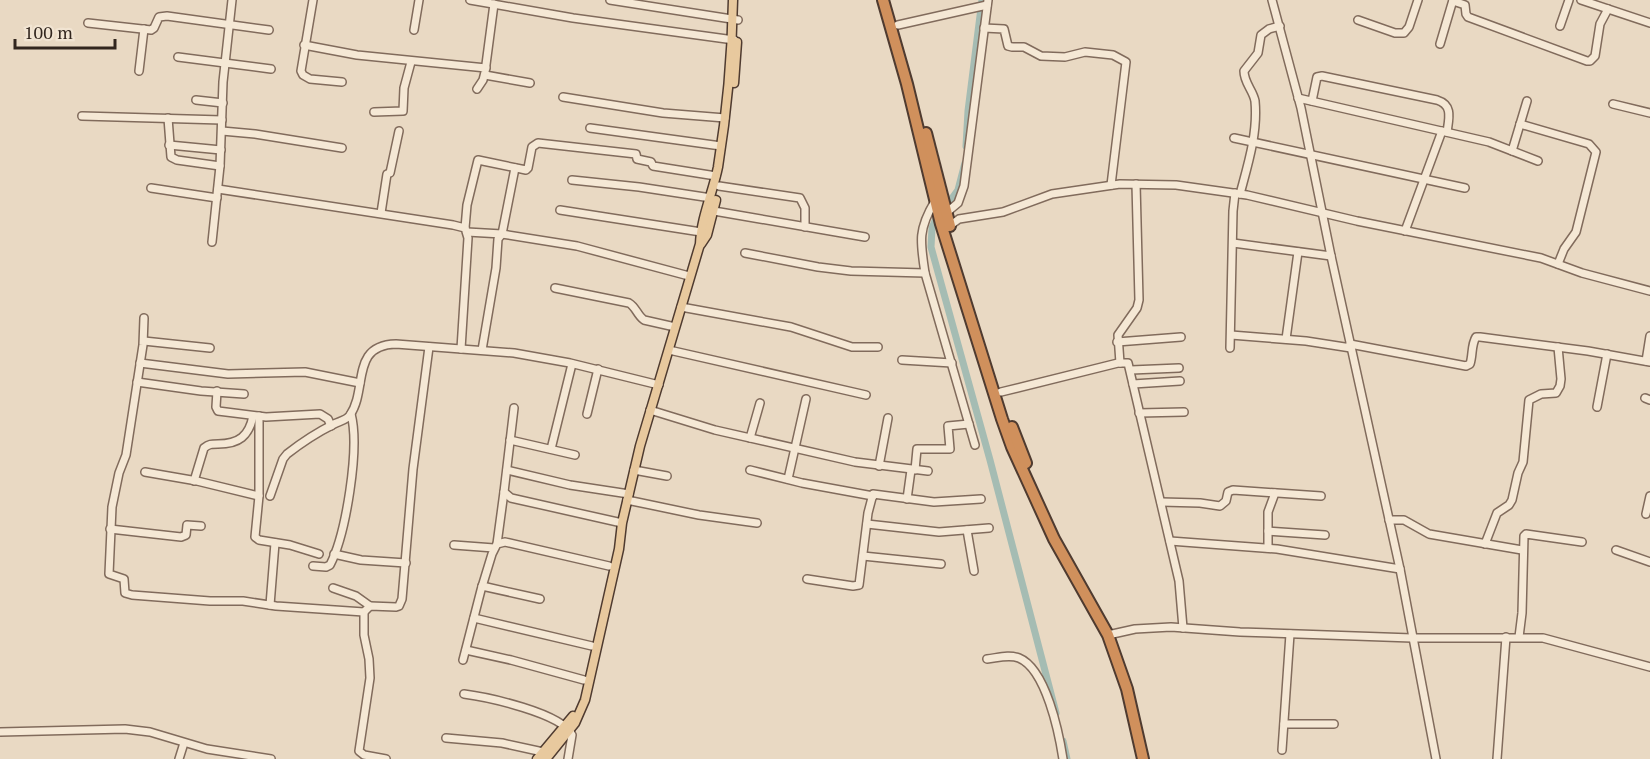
<svg xmlns="http://www.w3.org/2000/svg" width="1650" height="759" font-family="'PT Serif',serif">
<style>
.lines{fill:none;stroke-linecap:round;stroke-linejoin:round}
.canal{stroke:#a5bcb3;stroke-width:7}
.minor-casing{stroke:#816b5c;stroke-width:10}
.major-casing{stroke:#4f3b30;stroke-width:11}
.highway-casing{stroke:#4f3b30;stroke-width:14}
.minor{stroke:#f5e8d5;stroke-width:7}
.major{stroke:#e8c99e;stroke-width:8}
.highway{stroke:#d0905c;stroke-width:10}
</style>
<rect width="100%" height="100%" fill="#e9d9c3"/>
<g class="lines">
<!-- canal -->
<g class="canal">
<path d="M966 146 968 111 982 0"/>
<path d="M950 201 958 190 965 163"/>
<path d="M938 214 932 228 931 247 990 460 1056 713"/>
<path d="M1063 741 1067 759"/>
</g>
<defs>
<g id="minor">
<path d="M313 0 301 71 303 75 310 79 342 82"/>
<path d="M470 0 573 18 734 40"/>
<path d="M610 0 738 20"/>
<path d="M1272 0 1301 108 1331 256 1400 569 1436 759"/>
<path d="M1581 0 1650 23"/>
<path d="M1453 1 1465 5 1466 14 1468 17 1587 61H1590L1595 56 1600 24 1608 9"/>
<path d="M1358 20 1395 33H1404L1409 27 1418 0"/>
<path d="M88 23 151 30 154 28 159 17 167 16 269 30"/>
<path d="M898 25 987 5"/>
<path d="M1560 26 1569 0"/>
<path d="M984 28 1004 29 1008 46 1012 47H1024L1041 56 1065 57 1085 52 1113 55 1126 62 1111 185"/>
<path d="M414 30 419 0"/>
<path d="M1440 44 1453 0"/>
<path d="M304 45 357 55 486 68"/>
<path d="M178 57 271 69"/>
<path d="M139 71 144 29"/>
<path d="M485 75 530 83"/>
<path d="M477 89 483 80 485 72 494 4"/>
<path d="M563 97 663 113 725 118"/>
<path d="M1298 98 1489 142 1538 161"/>
<path d="M196 100 223 103"/>
<path d="M1312 101 1317 77 1322 76 1437 100C1453 105 1449 118 1447 132"/>
<path d="M1613 104 1650 113"/>
<path d="M374 112 403 111 404 88 411 62"/>
<path d="M82 116 222 120"/>
<path d="M168 118 171 157 177 160 220 166"/>
<path d="M1520 124 1589 144 1596 152 1576 232 1564 249 1558 264"/>
<path d="M590 128 721 146"/>
<path d="M222 131 255 134 342 148"/>
<path d="M1234 138 1465 188"/>
<path d="M169 145 221 150"/>
<path d="M1512 151 1527 101"/>
<path d="M572 180 639 187 711 198"/>
<path d="M719 186 800 198 805 208V227"/>
<path d="M151 188 217 198"/>
<path d="M218 189 453 225 465 228 468 238 461 349"/>
<path d="M1240 194C1248 164 1258 133 1255 101 1253 90 1244 83 1244 71L1258 53 1261 35 1269 29 1280 26"/>
<path d="M935 201C918 229 920 241 925 273L975 445"/>
<path d="M560 210 701 232"/>
<path d="M714 211 865 237"/>
<path d="M381 213 387 174 390 173 399 131"/>
<path d="M946 213 958 203 964 186 988 0"/>
<path d="M948 227 959 219 1003 212 1052 194 1120 184 1176 185 1247 195 1357 221 1541 258 1582 273 1650 291"/>
<path d="M465 228 467 205 478 160 526 170 528 168 532 147 538 143 636 154 637 159 651 162 653 166 716 176"/>
<path d="M1405 231 1442 131"/>
<path d="M467 232 502 234 577 246 689 276"/>
<path d="M212 242 220 166 223 82 232 0"/>
<path d="M1233 243 1331 256"/>
<path d="M745 253 818 267 851 271 925 273"/>
<path d="M555 288 629 303C636 307 637 315 644 320L675 327"/>
<path d="M681 307 791 327 852 347H878"/>
<path d="M144 318 143 345 126 455 119 473 112 507 109 574 124 579 125 593 132 595 210 601H243L276 606 364 612"/>
<path d="M1231 335 1306 341 1351 348"/>
<path d="M1286 339 1298 252"/>
<path d="M144 341 210 348"/>
<path d="M1117 342 1181 337"/>
<path d="M1350 344 1466 366 1470 364C1473 355 1471 345 1476 337H1480L1588 351 1650 362"/>
<path d="M1230 348 1233 211 1235 193"/>
<path d="M482 350 496 268 498 239 502 234 515 168"/>
<path d="M669 350 866 395"/>
<path d="M902 360 952 363"/>
<path d="M1646 361 1650 336"/>
<path d="M140 363 228 374 305 372 360 383"/>
<path d="M1120 363 1118 335 1137 308 1139 300 1136 184"/>
<path d="M1131 370 1179 368"/>
<path d="M137 382 201 391 244 394"/>
<path d="M1133 384 1180 381"/>
<path d="M217 391 216 407 218 411 266 417 320 414 328 419 331 426"/>
<path d="M1001 392 1118 363H1128L1179 581 1183 628"/>
<path d="M1645 398 1650 400"/>
<path d="M1597 407 1607 354"/>
<path d="M514 408 504 492 511 498 622 523"/>
<path d="M650 410 715 430 855 462 928 471"/>
<path d="M1139 413 1184 412"/>
<path d="M587 414 598 369"/>
<path d="M259 416V496L255 537 259 540 290 545 319 554"/>
<path d="M750 438 760 403"/>
<path d="M510 440 575 455"/>
<path d="M551 449 572 364"/>
<path d="M879 466 888 418"/>
<path d="M507 470 570 485 629 494"/>
<path d="M634 470 667 476"/>
<path d="M750 470 802 483 873 496"/>
<path d="M915 470 917 449H950L948 426 969 424"/>
<path d="M145 472 197 481 259 496"/>
<path d="M788 479 806 399"/>
<path d="M194 481 204 448C209 444 211 444 218 444 239 444 249 436 253 416"/>
<path d="M270 496 283 459 287 454C301 443 318 432 334 424 340 421 347 420 350 415 368 389 350 345 396 344L514 353 570 363 659 385"/>
<path d="M907 499 911 470"/>
<path d="M627 500 699 515 757 523"/>
<path d="M1161 502 1200 503 1220 506 1226 501 1228 492 1233 490 1321 496"/>
<path d="M1646 514 1650 496"/>
<path d="M1389 520H1404L1429 534 1522 550"/>
<path d="M867 524 939 532 989 528"/>
<path d="M110 529 181 537 186 535 187 525 201 526"/>
<path d="M967 530 974 571"/>
<path d="M1268 531 1325 535"/>
<path d="M1170 541 1277 549 1400 569"/>
<path d="M497 544 504 492"/>
<path d="M1485 544 1497 513 1509 505 1512 500 1518 473 1523 462 1529 400 1541 394 1556 393 1560 386 1561 379 1558 347"/>
<path d="M454 545 494 548"/>
<path d="M1268 548V512L1275 493"/>
<path d="M1616 550 1650 562"/>
<path d="M334 554 361 560 406 563"/>
<path d="M863 556 941 564"/>
<path d="M313 566 326 567 330 565C346 534 360 448 351 414"/>
<path d="M807 579 853 586 859 585 868 513 873 494 934 502 981 499"/>
<path d="M482 586 540 599"/>
<path d="M333 588 356 596 370 606"/>
<path d="M270 605 275 543"/>
<path d="M474 618 592 646"/>
<path d="M1108 635 1135 629 1171 627 1240 632 1412 638H1543L1650 667"/>
<path d="M1519 637 1522 613 1524 536 1526 534 1582 542"/>
<path d="M466 650 511 660 584 680"/>
<path d="M987 659C997 658 1009 654 1019 658 1046 669 1059 733 1063 759"/>
<path d="M463 660 481 590 492 554 497 544 505 542 609 566"/>
<path d="M464 694C487 697 562 713 572 735L568 759"/>
<path d="M1284 724H1334"/>
<path d="M0 732 125 729 150 732 207 749 271 759"/>
<path d="M446 738 502 743 543 752"/>
<path d="M1282 750 1290 634"/>
<path d="M179 759 184 743"/>
<path d="M386 759 364 755 359 751 370 678 369 659 364 635V612L370 606 396 607 399 606 402 599 413 469 429 347"/>
<path d="M1497 759 1506 637"/>
</g>
<g id="major">
<path d="M734 83 737 42"/>
<path d="M701 244 707 235 716 200"/>
<path d="M537 759 573 716"/>
<path d="M546 759 575 723 585 700 619 549 622 523 640 446 700 244C701 218 713 192 718 167 727 112 732 55 733 0"/>
</g>
<g id="highway">
<path d="M883 0 907 84 941 224 1002 419 1012 447 1054 539 1108 635 1127 689 1143 759"/>
<path d="M926 133 950 226"/>
<path d="M1012 427 1026 463"/>
</g>
</defs>
<!-- minor casing -->
<use href="#minor" class="minor-casing"/>
<!-- major casing -->
<use href="#major" class="major-casing"/>
<!-- highway casing -->
<use href="#highway" class="highway-casing"/>
<!-- minor -->
<use href="#minor" class="minor"/>
<!-- major -->
<use href="#major" class="major"/>
<!-- highway -->
<use href="#highway" class="highway"/>
</g>
<!-- scale -->
<path d="M15 39v9h100v-9" fill="none" stroke="#32261e" stroke-width="3"/>
<text x="24" y="39" font-size="18" fill="#32261e" stroke="#f1e4d2" stroke-width="4.5" paint-order="stroke">100 m</text>
</svg>
